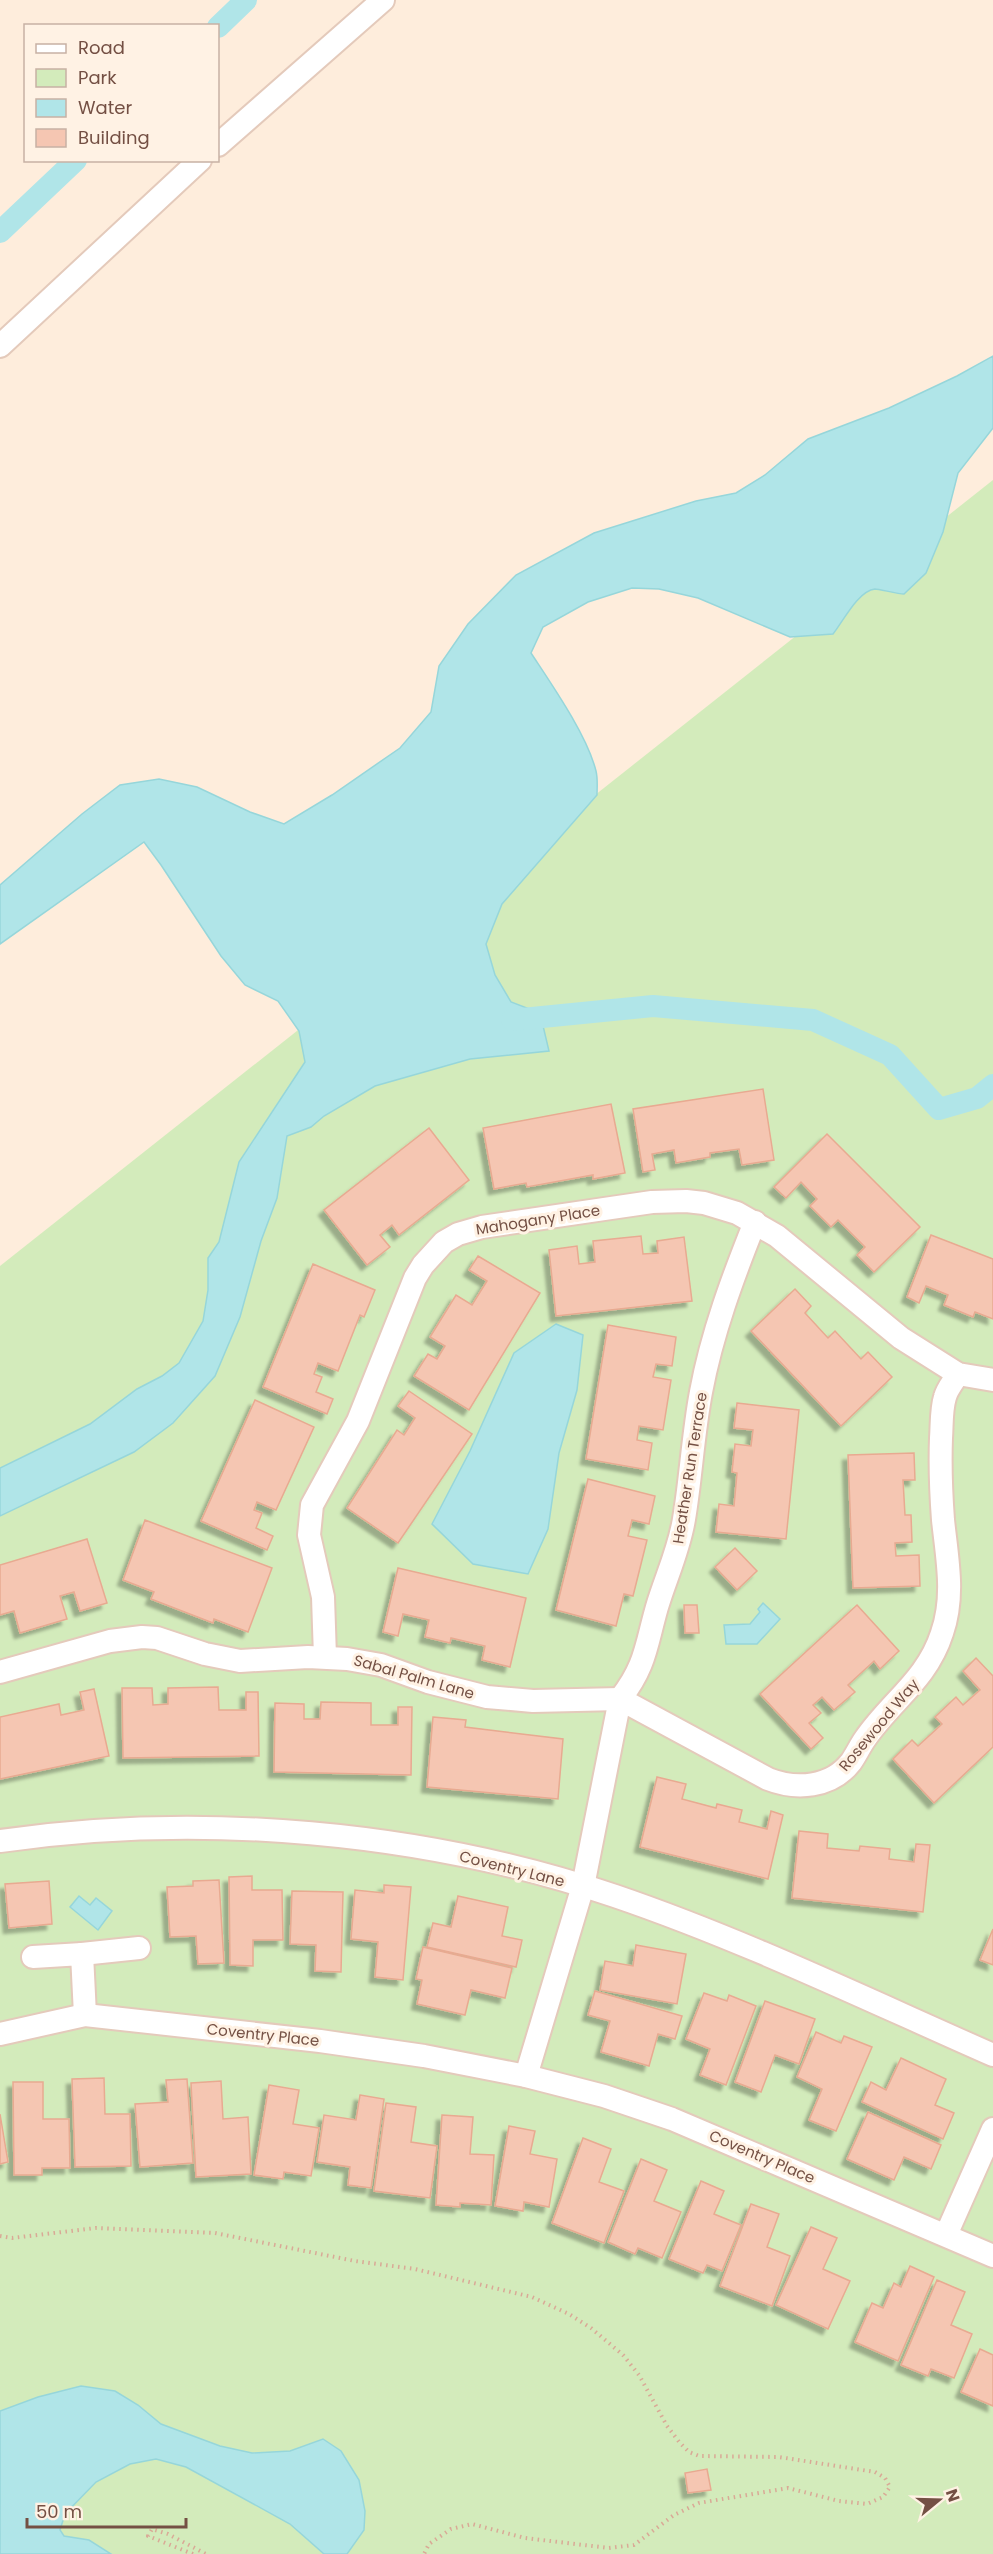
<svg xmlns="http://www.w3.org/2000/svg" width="993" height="2554" font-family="Poppins,sans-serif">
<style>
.green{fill:#d3ebbb}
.water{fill:#b0e5e8;stroke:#96d6da;stroke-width:1.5}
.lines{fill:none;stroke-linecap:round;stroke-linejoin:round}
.canal{stroke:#b0e5e8;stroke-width:22}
.building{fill:#f5c6b2;stroke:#e8aa91;stroke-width:1.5;filter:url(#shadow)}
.minor-casing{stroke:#e4cabb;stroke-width:26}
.path{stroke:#d9a996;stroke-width:4;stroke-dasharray:1.5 4.5;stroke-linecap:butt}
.minor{stroke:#fff;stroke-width:22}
.labels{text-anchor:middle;stroke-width:6;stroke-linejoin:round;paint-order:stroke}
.street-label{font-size:15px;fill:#745044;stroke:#fff2e4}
</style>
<defs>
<filter id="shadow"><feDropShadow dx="-5.5" dy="5.5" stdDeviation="1.5" flood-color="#0004"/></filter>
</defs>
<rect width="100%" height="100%" fill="#feeddc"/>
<!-- green -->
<path class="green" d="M993 480V2554H0V1266Z"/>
<!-- water -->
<g class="water">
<path d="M993 356V428L958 473 943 532 926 573 904 594C898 594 879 589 875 589 858 591 844 620 833 634L790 637 698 598 659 589 632 588 588 602 543 627 531 653C552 685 587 735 596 771 598 779 597 788 597 795L502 904 486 944 495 975 511 1002 540 1013 549 1051 470 1059 375 1086 324 1116 311 1127 287 1136 277 1198 261 1241 240 1317 215 1376 173 1423 134 1452 0 1516V1468L90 1424 137 1389 162 1376 179 1363 203 1321 208 1290V1258L219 1242 239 1162 305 1062 299 1031 278 1001 245 985 221 956 161 865 144 842 0 944V885L82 814 120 785 159 779 197 787 250 812 284 824 332 795 400 748 431 712 439 666 468 624 516 575 594 533 696 501 736 493 765 475 808 439 889 408 957 376Z"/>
<path d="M556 1324 583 1335 577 1390 559 1453 548 1529 528 1574 473 1564 432 1524 470 1451 514 1353Z"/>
<path d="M763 1603 780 1619 757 1644H726L724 1625 750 1624 760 1612 758 1609Z"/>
<path d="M79 1896 90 1905 96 1898 112 1911 98 1930 70 1907Z"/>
<path d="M81 2386 115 2391 138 2405 161 2424 220 2446 252 2453 290 2451 323 2439 341 2451 359 2480 365 2511 364 2530 347 2554H324L290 2524 186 2467 156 2459 130 2464 96 2482 65 2514 60 2530 64 2536 89 2540 111 2554H0V2411L38 2397Z"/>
</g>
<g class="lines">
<!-- canal -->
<g class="canal">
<path d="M218 27 246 0"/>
<path d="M0 232 76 160"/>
<path d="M512 1020 653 1006 813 1020 890 1055 939 1109 977 1098 993 1085"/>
</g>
</g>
<!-- building -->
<g class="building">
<path d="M763 1089 774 1160 742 1165 739 1149 710 1153V1157L676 1163 674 1150 652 1154 655 1170 643 1172 633 1109Z"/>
<path d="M611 1104 625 1173 593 1179V1175L527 1187 526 1183 494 1189 483 1128Z"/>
<path d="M429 1128 469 1180 399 1235 392 1225 380 1235 390 1247 367 1265 324 1210Z"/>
<path d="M827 1134 920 1227 874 1272 857 1255 865 1247 838 1220 831 1227 810 1206 817 1199 801 1182 786 1198 774 1187Z"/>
<path d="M931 1235 993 1259V1319L975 1312 973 1317 944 1305 948 1295 926 1286 919 1303 907 1297Z"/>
<path d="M641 1236 643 1254 658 1253 657 1241 684 1237 692 1301 556 1316 549 1250 577 1246 579 1264 595 1262 593 1241Z"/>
<path d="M478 1256 540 1293 469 1410 414 1376 428 1354 437 1359 445 1346 430 1337 456 1295 472 1305 487 1281 469 1270Z"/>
<path d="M313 1264 375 1290 364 1317 360 1315 338 1371 318 1363 314 1374 322 1377 316 1392 333 1399 327 1414 263 1387Z"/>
<path d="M795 1289 811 1306 805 1313 828 1338 835 1331 861 1359 868 1352 892 1377 841 1426 751 1331Z"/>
<path d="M608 1325 676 1337 672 1366 656 1364 653 1377 671 1380 663 1430 639 1426 637 1440 652 1443 648 1470 586 1459Z"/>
<path d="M409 1391 472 1434 398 1543 347 1508 397 1430 404 1435 415 1418 398 1406Z"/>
<path d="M255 1400 314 1427 276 1510 257 1502 254 1510 262 1513 256 1528 273 1536 267 1550 201 1521Z"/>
<path d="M737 1403 799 1410 786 1539 716 1532 719 1504 734 1506 737 1473 732 1472 735 1444 751 1446 753 1430 734 1428Z"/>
<path d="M914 1453 915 1480H903L905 1515H911L912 1542 895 1543 896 1556 919 1555 920 1586 853 1588 848 1455Z"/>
<path d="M588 1479 655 1496 649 1524 632 1520 628 1536 647 1540 633 1596 624 1594 616 1626 556 1610Z"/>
<path d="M145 1520 272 1568 248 1632 214 1619 213 1623 151 1599 154 1592 123 1580Z"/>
<path d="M87 1539 107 1603 80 1611 74 1592 60 1596 67 1619 20 1633 14 1611 0 1615V1565Z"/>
<path d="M735 1548 757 1571 737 1590 715 1567Z"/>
<path d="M398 1568 526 1598 510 1667 482 1660 485 1646 451 1638 450 1643 425 1637 429 1620 403 1614 398 1636 383 1632Z"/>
<path d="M684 1605H697L699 1633H685Z"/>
<path d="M857 1605 899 1651 880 1669 874 1661 848 1685 855 1692 834 1710 822 1697 813 1705 821 1713 809 1723 823 1738 811 1749 760 1694Z"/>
<path d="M976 1658 993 1676V1747L934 1803 893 1759 912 1740 918 1746 942 1724 935 1717 956 1697 963 1705 980 1690 963 1671Z"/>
<path d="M218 1687 219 1710H246V1692H258L259 1756 123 1758 122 1688H152L153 1705 168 1704V1688Z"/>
<path d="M94 1689 109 1756 0 1779V1717L59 1704 61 1715 84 1710 80 1692Z"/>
<path d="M321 1702 371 1703V1725H398V1707H412L411 1775 274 1772 275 1703 304 1704V1719H320Z"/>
<path d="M433 1717 466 1720 465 1727 563 1739 558 1799 427 1787Z"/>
<path d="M657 1777 686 1784 682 1799 716 1808 717 1804 742 1810 739 1822 767 1829 771 1811 783 1815 768 1879 640 1847Z"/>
<path d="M799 1831 828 1834 827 1848 859 1851 860 1846 890 1849 889 1859 914 1862 916 1844 930 1845 923 1912 792 1898Z"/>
<path d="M252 1876V1890H282L283 1940H253V1966L230 1965 229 1877Z"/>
<path d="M219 1880 224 1963 198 1964 196 1936 170 1937 167 1887 193 1886V1881Z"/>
<path d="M49 1881 52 1924 9 1928 5 1884Z"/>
<path d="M384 1885 411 1887 403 1980 375 1977 378 1942 351 1939 355 1890 384 1893Z"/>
<path d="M292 1891 343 1892 341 1972 315 1971 316 1945 290 1944Z"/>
<path d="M458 1896 508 1907 502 1936 522 1940 516 1967 427 1947 433 1923 451 1927Z"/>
<path d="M993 1929V1965L980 1960Z"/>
<path d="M636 1945 686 1954 677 2004 600 1990 605 1961 633 1966Z"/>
<path d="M423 1947 512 1968 505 1998 471 1990 465 2015 417 2004 422 1980 416 1979Z"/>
<path d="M595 1991 682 2016 675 2039 658 2034 649 2066 601 2052 610 2021 588 2015Z"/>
<path d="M704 1993 727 2001 729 1995 756 2006 726 2085 700 2075 710 2049 686 2039Z"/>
<path d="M765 2001 815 2019 799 2064 775 2055 761 2092 735 2082Z"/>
<path d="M816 2032 841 2043 844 2036 872 2047 836 2131 809 2120 822 2089 797 2077Z"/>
<path d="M901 2058 946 2079 935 2105 954 2113 943 2139 862 2102 871 2082 886 2090Z"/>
<path d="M104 2078 105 2114H130L131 2166 75 2167 72 2079Z"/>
<path d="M187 2079 193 2163 140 2167 135 2104 168 2102 166 2080Z"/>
<path d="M221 2081 223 2119 248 2117 251 2174 196 2177 191 2083Z"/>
<path d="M13 2082H43V2119H69L70 2168H42V2175H14Z"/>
<path d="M269 2085 299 2090 293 2124 319 2128 311 2176 284 2172 283 2179 254 2175Z"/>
<path d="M360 2095 384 2099 371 2188 348 2185 350 2167 317 2162 324 2115 356 2120Z"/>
<path d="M386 2103 416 2107 411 2142 437 2146 430 2198 374 2191Z"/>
<path d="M868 2112 941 2145 931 2169 904 2157 894 2180 847 2159Z"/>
<path d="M0 2114 8 2162 0 2164Z"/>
<path d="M442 2115 473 2117 470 2154 494 2155 491 2205 460 2203V2207L436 2205Z"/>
<path d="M509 2126 535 2131 530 2154 557 2159 549 2207 524 2202 523 2211 495 2206Z"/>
<path d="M583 2138 611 2149 599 2182 624 2191 604 2243 552 2223Z"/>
<path d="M641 2159 667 2170 654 2201 681 2212 662 2258 638 2248 635 2254 608 2242Z"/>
<path d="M701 2181 724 2191 714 2214 741 2225 722 2271 707 2265 703 2273 669 2259Z"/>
<path d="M751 2204 779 2214 767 2247 790 2256 772 2306 720 2286Z"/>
<path d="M811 2227 837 2238 823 2269 850 2281 828 2329 776 2305Z"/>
<path d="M910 2266 934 2277 898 2361 855 2342 872 2303 883 2308 894 2283 901 2287Z"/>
<path d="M937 2280 965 2292 951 2325 972 2334 954 2378 931 2369 928 2376 901 2365Z"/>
<path d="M980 2349 993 2355V2406L961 2392Z"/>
<path d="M707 2469 711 2490 688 2493 685 2473Z"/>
</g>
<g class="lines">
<defs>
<g id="minor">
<path d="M218 145 383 0"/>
<path d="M0 346 200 160"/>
<path d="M325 1657 323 1597 309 1535 312 1505 358 1421 415 1278 423 1265 444 1242 458 1234 482 1227 652 1202 686 1201 704 1203 737 1213 777 1236 901 1338 958 1374 993 1380"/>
<path d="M0 1672 110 1641 142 1637 157 1638 205 1654 240 1661 308 1657 347 1659 381 1665 428 1682 487 1697 533 1701 620 1699 768 1779C796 1790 831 1788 851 1762 856 1755 860 1746 865 1739 891 1701 927 1680 942 1633 955 1596 947 1558 943 1520 941 1493 940 1465 941 1438 942 1425 941 1410 945 1397 947 1389 954 1381 958 1374"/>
<path d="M0 1841C201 1812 423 1831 615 1896 744 1940 868 2000 993 2055"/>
<path d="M82 1954 139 1948"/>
<path d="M33 1957 82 1954 85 2015"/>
<path d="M0 2034 85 2015 320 2041 424 2056 526 2076 604 2096 672 2119 993 2256"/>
<path d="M526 2076 583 1886 620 1699C646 1666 646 1645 657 1607 666 1577 679 1550 684 1519 691 1477 693 1434 701 1392 712 1333 733 1277 755 1222"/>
<path d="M946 2235 993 2129"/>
</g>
</defs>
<!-- minor casing -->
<use href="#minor" class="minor-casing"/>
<!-- path -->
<g class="path">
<path d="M0 2236 12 2238 96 2228 215 2233 355 2261 415 2269 532 2297 569 2314 591 2328 623 2355 639 2375 667 2426 680 2443 689 2452 699 2456 779 2457 875 2472 885 2478 890 2487 883 2497 867 2504 839 2501 788 2488 699 2503 674 2515 634 2545 609 2548 525 2538 472 2524 451 2529 429 2544 424 2554"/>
<path d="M193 2554 148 2536 152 2529 168 2534 206 2554"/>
</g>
<!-- minor -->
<use href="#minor" class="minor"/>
</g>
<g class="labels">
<!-- street labels -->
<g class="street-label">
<text transform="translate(538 1220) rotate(-9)" y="5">Mahogany Place</text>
<text transform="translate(690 1468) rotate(-81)" y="5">Heather Run Terrace</text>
<text transform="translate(414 1677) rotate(16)" y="5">Sabal Palm Lane</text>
<text transform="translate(879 1725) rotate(-50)" y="5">Rosewood Way</text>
<text transform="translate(512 1869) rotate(14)" y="5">Coventry Lane</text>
<text transform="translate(263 2035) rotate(6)" y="5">Coventry Place</text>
<text transform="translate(762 2157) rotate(23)" y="5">Coventry Place</text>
</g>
</g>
<!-- legend -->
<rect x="24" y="24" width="195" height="138" fill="#fff2e4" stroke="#c7b1a4" stroke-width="1.5"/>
<rect x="36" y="44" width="30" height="9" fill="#ffffff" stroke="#c7b1a4" stroke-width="1.5"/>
<text x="78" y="54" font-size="18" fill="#745044">Road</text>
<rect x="36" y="69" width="30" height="18" fill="#d3ebbb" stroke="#c7b1a4" stroke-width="1.5"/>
<text x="78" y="84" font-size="18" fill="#745044">Park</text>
<rect x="36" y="99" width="30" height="18" fill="#b0e5e8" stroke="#c7b1a4" stroke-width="1.5"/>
<text x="78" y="114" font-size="18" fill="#745044">Water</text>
<rect x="36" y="129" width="30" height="18" fill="#f5c6b2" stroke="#c7b1a4" stroke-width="1.5"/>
<text x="78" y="144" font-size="18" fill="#745044">Building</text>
<!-- north arrow -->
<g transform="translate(939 2500) rotate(71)" stroke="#fff2e4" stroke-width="4.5" paint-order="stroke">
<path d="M0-4.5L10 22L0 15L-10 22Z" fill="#745044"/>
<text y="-9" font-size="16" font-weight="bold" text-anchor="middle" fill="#745044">N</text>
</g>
<!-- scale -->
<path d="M27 2518v9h159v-9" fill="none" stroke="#745044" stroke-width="3"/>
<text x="36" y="2518" font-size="18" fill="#745044" stroke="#fff2e4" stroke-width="4.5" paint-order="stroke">50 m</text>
</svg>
